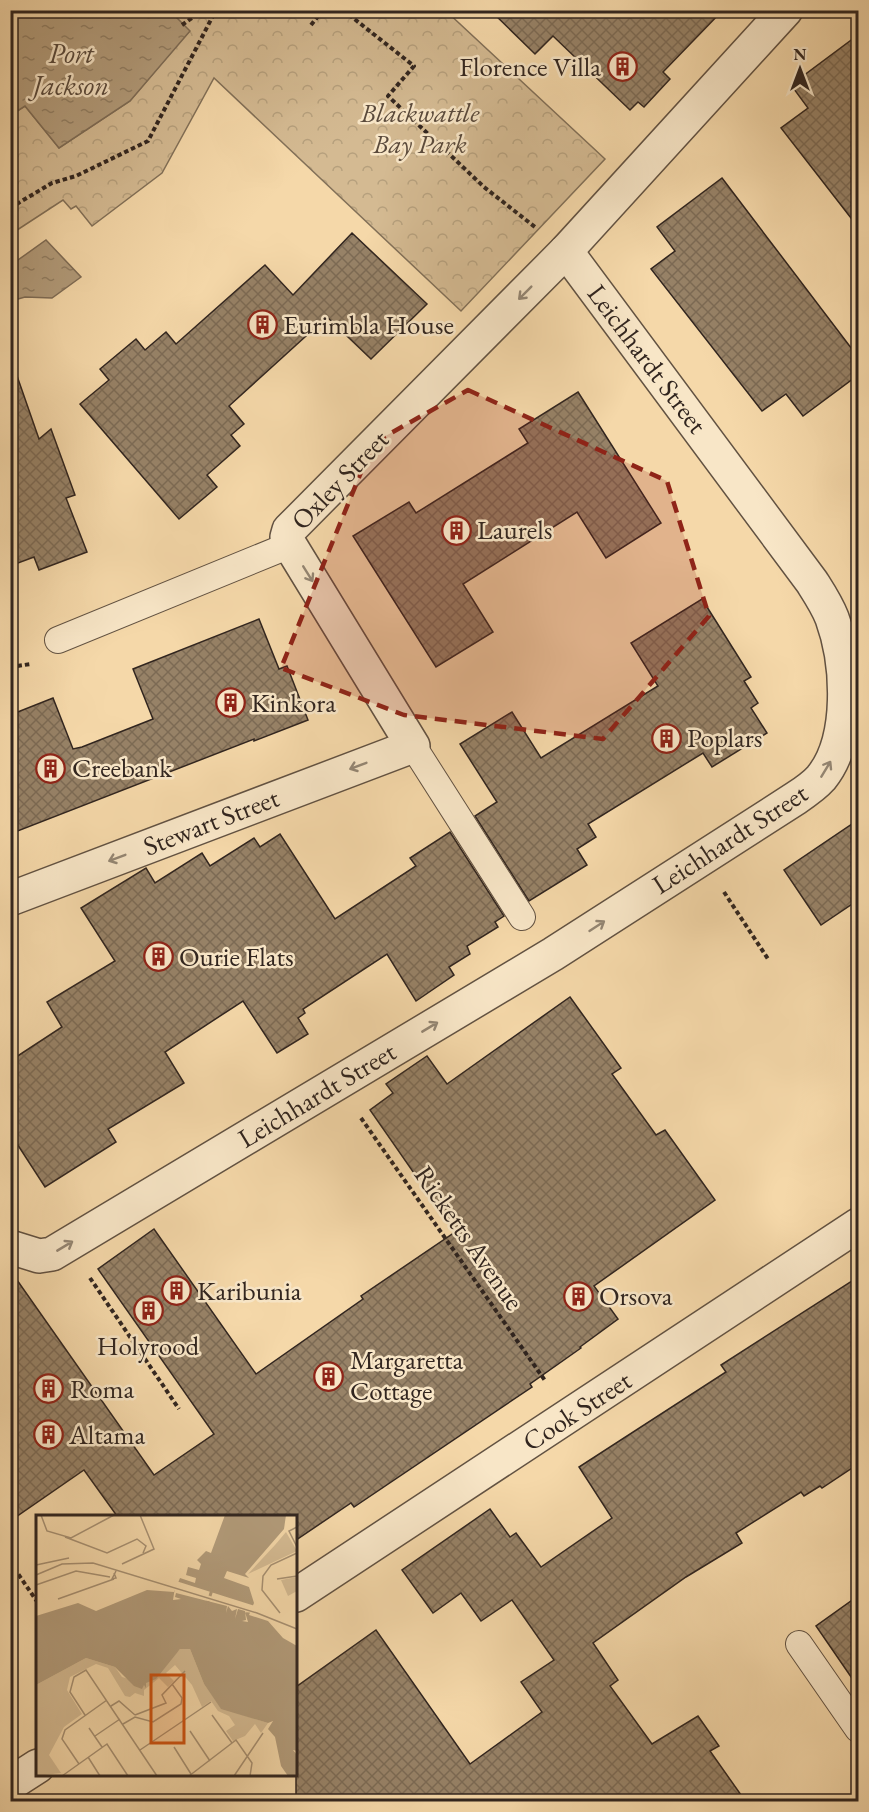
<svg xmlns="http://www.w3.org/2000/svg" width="869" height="1812" font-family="'EB Garamond',serif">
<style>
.park{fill:url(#park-crowns);stroke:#827058;stroke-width:1.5}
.water{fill:url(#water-ripples);stroke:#7e6c56;stroke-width:1.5}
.building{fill:url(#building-cross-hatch);stroke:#31251f;stroke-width:1.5}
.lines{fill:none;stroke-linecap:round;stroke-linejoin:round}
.lane-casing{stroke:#625242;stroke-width:28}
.street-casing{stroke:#625242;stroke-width:36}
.path{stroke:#31251f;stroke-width:4;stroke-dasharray:4.5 3;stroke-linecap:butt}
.lane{stroke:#f8e6c7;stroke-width:26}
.street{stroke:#f8e6c7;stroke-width:33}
.oneway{stroke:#948673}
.marked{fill:#8f2418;fill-opacity:0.2;stroke:#8f2418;stroke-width:4.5;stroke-dasharray:12 8;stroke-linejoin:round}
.labels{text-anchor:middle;stroke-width:5;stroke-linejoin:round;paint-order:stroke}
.poi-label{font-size:27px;fill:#31251f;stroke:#f8e6c7;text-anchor:start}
.park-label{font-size:27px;font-style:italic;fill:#5a4a3c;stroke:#f8e6c7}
.street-label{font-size:27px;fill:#31251f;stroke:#f8e6c7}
.water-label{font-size:28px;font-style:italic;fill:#58483a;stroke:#f8e6c7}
.inset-river{fill:none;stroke:#b29b7a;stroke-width:3}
.inset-road{fill:none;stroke:#a79072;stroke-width:1.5}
.view{fill:#cd510f;fill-opacity:0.15;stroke:#cd510f;stroke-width:3}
.inset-edge{fill:none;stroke:#31251f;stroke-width:3}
</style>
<defs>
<pattern id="park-crowns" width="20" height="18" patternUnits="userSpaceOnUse" patternTransform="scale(1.5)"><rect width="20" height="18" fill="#d4ba92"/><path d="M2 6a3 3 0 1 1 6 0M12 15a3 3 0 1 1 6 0" fill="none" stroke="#b6a07d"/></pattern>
<pattern id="water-ripples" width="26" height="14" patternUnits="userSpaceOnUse" patternTransform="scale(1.5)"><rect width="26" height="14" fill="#b29b7a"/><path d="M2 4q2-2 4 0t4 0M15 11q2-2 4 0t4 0" fill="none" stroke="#917e63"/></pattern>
<pattern id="building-cross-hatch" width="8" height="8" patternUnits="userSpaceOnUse" patternTransform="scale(1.5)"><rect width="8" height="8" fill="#978267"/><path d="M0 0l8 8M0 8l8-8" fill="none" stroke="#7c6a54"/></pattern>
</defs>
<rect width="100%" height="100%" fill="#f5d8a9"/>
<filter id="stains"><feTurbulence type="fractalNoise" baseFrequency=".00333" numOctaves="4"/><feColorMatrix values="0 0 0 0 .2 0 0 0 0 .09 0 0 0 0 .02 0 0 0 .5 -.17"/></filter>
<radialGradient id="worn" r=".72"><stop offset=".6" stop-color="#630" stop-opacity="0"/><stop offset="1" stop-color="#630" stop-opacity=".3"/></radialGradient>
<!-- park -->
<path class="park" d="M170 11H446L605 159 461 311 214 78 162 173 92 226 76 206 71 209 63 200 11 234V115L25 106 59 148 130 101 189 31Z"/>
<!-- water -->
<g class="water">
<path d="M11 10 170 11 190 31 130 101 59 148 25 106 11 115Z"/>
<path d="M46 240 81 277 52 298 25 297 11 301V265Z"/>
</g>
<!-- building -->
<g class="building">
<path d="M490 10H723L663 72 670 79 644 107 638 102 630 110 553 36 535 54Z"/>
<path d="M858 35V227L781 128 808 108 791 85Z"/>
<path d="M722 178 858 357V375L803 416 786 394 762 411 651 269 675 251 657 227Z"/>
<path d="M352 233 427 304 371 359 327 317 229 406 244 424 231 435 240 446 207 475 217 487 179 519 80 404 109 380 100 369 136 339 145 350 166 332 176 344 265 265 293 295Z"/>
<path d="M16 373 39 439 51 429 75 495 66 498 87 552 39 570 34 557 10 566V374Z"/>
<path d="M578 392 661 523 606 558 577 512 463 584 493 632 436 667 353 536 409 502 416 513 528 443 519 429Z"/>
<path d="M702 599 751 677 744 681 758 703 751 708 767 733 712 767 703 753 588 824 596 837 577 849 587 865 529 901 475 816 497 802 460 744 512 712 541 758 658 686 631 643Z"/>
<path d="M259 619 279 669 287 666 308 720 254 741V739L10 834V715L53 698 73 749 82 747 153 719 133 669Z"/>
<path d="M858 820V900L821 925 784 870Z"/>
<path d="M450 832 504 916 495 922 498 927 467 946 470 954 449 967 454 975 416 1001 387 954 303 1009 305 1013 298 1018 308 1034 277 1053 243 1001 165 1052 184 1083 108 1129 116 1142 45 1187 10 1133V1061L62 1027 47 1002 115 961 81 908 146 868 155 883 202 853 210 866 254 838 260 847 280 834 335 919 416 866 410 858Z"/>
<path d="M570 997 621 1068 612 1074 656 1135 665 1130 715 1200 594 1286 618 1319 580 1347 581 1348 530 1384 532 1387 354 1507 351 1503 296 1540V1516H117L84 1470 10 1521V1270L154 1475 214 1434 98 1269 154 1229 256 1374 363 1299 361 1296 455 1232 370 1110 393 1093 386 1084 427 1056 447 1084Z"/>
<path d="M858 1277V1464L822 1488 820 1486 804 1496 801 1492 736 1533 742 1543 686 1577 593 1643 618 1680 610 1686 652 1744 698 1716 719 1746 710 1751 746 1802H296V1687L376 1630 470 1764 542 1712 521 1682 554 1660 512 1600 481 1621 461 1593 433 1613 402 1570 490 1509 510 1537 516 1533 541 1567 612 1518 579 1467 726 1372 721 1365Z"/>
<path d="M858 1596V1687L816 1626Z"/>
</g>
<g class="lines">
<defs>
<g id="lane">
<path d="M58 640 290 545"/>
<path d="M413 746 522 917"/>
<path d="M799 1644 858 1729"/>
</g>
<g id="street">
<path d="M10 899 413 746 290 545 287 537 289 530 566 251 786 10"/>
<path d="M10 1247 39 1256 52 1254 553 954 796 798C805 792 814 786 821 778 853 739 848 662 832 618 827 605 819 593 812 582L566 251"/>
<path d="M296 1595 858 1225"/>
<path d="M10 1784 38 1766"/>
</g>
</defs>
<!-- lane casing -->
<use href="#lane" class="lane-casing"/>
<!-- street casing -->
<use href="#street" class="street-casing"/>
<!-- path -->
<g class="path">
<path d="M343 10 414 66 388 96 484 187 535 227"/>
<path d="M182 25 203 10"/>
<path d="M311 25 323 10"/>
<path d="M10 208 52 183 76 176 148 141 216 10"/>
<path d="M10 667 31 664"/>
<path d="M724 892 768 959"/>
<path d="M361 1118 546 1382"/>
<path d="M90 1278 179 1409"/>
<path d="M10 1562 38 1603"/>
</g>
<!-- lane -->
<use href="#lane" class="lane"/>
<!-- street -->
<use href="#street" class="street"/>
</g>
<!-- one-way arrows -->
<defs><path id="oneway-shaft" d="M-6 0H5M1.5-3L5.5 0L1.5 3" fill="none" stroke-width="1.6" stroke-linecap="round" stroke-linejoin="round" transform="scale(1.5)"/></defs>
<g class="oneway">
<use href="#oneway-shaft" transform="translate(525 293) rotate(135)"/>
<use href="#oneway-shaft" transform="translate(308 574) rotate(58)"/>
<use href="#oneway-shaft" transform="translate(358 766) rotate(159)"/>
<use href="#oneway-shaft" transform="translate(826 769) rotate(-59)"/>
<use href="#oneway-shaft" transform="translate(117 858) rotate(159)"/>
<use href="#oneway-shaft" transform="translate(597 926) rotate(-33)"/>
<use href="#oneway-shaft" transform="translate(430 1027) rotate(-31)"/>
<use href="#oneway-shaft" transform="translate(65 1246) rotate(-31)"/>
</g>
<!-- marked area -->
<path class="marked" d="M468 390 667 481 709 616 603 739 404 715 281 668 373 443Z"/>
<!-- icons -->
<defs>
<symbol id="building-ring" viewBox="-11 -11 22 22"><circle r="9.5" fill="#f8e6c7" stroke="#8f2418" stroke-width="1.5"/><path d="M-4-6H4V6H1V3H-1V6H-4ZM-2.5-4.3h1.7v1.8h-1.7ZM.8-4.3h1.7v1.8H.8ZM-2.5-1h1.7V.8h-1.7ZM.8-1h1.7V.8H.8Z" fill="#8f2418"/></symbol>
</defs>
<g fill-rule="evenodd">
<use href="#building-ring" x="606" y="50" width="33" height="33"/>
<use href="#building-ring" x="246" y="308" width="33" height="33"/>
<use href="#building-ring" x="440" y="514" width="33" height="33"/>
<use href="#building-ring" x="214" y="686" width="33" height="33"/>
<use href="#building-ring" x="650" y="722" width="33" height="33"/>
<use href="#building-ring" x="34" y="752" width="33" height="33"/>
<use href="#building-ring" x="142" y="940" width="33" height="33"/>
<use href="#building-ring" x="160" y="1274" width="33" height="33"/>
<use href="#building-ring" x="562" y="1280" width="33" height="33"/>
<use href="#building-ring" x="132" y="1294" width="33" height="33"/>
<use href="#building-ring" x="312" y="1360" width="33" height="33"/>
<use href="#building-ring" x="32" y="1372" width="33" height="33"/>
<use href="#building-ring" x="32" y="1418" width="33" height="33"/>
</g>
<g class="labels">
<!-- poi labels -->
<g class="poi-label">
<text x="601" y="76" text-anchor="end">Florence Villa</text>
<text x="283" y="334">Eurimbla House</text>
<text x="477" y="539">Laurels</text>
<text x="251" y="712">Kinkora</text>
<text x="687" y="747">Poplars</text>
<text x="72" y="777">Creebank</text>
<text x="179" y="966">Ourie Flats</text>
<text x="197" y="1300">Karibunia</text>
<text x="599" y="1305">Orsova</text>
<text x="148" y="1355" text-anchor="middle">Holyrood</text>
<text x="350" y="1369">Margaretta<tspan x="350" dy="31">Cottage</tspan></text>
<text x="70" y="1398">Roma</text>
<text x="69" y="1444">Altama</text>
</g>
<!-- park labels -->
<g class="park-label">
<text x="420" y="122">Blackwattle<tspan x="420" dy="31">Bay Park</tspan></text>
</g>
<!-- street labels -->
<g class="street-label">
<text transform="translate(647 359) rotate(53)" y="9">Leichhardt Street</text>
<text transform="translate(340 480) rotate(-46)" y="9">Oxley Street</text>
<text transform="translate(211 822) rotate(-21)" y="9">Stewart Street</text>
<text transform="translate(730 839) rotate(-33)" y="9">Leichhardt Street</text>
<text transform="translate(317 1095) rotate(-31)" y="9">Leichhardt Street</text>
<text transform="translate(469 1238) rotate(55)" y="9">Ricketts Avenue</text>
<text transform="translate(577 1411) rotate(-33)" y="9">Cook Street</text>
</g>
<!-- water labels -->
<g class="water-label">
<text x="71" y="63">Port<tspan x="71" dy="32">Jackson</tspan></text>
</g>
</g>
<!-- overview -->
<g transform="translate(36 1515)">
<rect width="261" height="261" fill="#f5d8a9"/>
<path d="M250 17 261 36 212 59 239 30ZM261 62V76L252 81 245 65ZM144 134H154L168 169 185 193 232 208 225 218 219 209 209 221 197 226 190 216 199 210 193 201 182 196 175 186 166 192 156 170 139 150 130 158 138 166 132 172 123 163 108 175V181L99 178 94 182 89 181 72 153 60 149 34 162 31 175 46 199 28 212 13 240 25 258 0 261V170L50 143 79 152 86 162 108 169Z" fill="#d4ba92"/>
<path d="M189 0H250L248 14 209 59 213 63 191 56 188 63 213 72 218 88 213 100 232 106 247 123 261 131V236L257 235 261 240V261H252L245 251 239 222 232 214 237 206 232 208 185 194 168 169 154 134H144L120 164 110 168V173L108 170 106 174 98 171 79 152 50 143 0 170V101L42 88 60 96 111 75 138 77 144 63 159 68 160 63 150 60 152 52 163 55 165 49 161 45 170 36 175 38Z" fill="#b29b7a"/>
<path d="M140 66 219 91 217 98 209 97 212 107 206 106 210 105 209 96 202 94 199 104 201 94 196 96 192 91 190 98 191 91 140 78 139 82 145 84 137 85Z" fill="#f5d8a9"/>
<path class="inset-river" d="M174 81 189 33 210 0M164 147 173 133 168 109 172 86"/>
<path class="inset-road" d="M5 0 11 16 35 23 78 0M261 12 253 16 261 32M29 22 71 38 101 24 110 31 107 38M86 49 118 34 104 0M0 50 33 43M78 58 80 63 76 64 80 56M0 60 26 49 57 48 221 98 261 114M241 64 261 61M0 70 40 56 74 62M22 84 78 64M244 98 226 75 227 61 235 50 261 38M75 191 83 186 99 200M49 200 34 177 38 162 50 155 121 261M99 200 130 188 126 180 149 156M176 200 196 228M87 209 99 202 117 207 145 189 146 183 136 169M53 213 66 232M154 216 174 246M59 221 84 204M138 232 155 259M104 235 175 187M52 242 64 261M43 249 26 224 29 215 71 185M26 261 71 229 92 261M153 261 200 225 216 248 214 261M198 261 227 218"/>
<path class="view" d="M115 160H148V228H115Z"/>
<rect width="261" height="261" class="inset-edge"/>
</g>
<!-- margin -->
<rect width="869" height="1812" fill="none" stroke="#f5d8a9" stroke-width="36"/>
<rect x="12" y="12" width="845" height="1788" fill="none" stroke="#31251f" stroke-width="3"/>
<rect x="18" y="18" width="833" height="1776" fill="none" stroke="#31251f" stroke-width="1.5"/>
<!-- north arrow -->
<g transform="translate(800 69)" stroke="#f8e6c7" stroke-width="4.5" paint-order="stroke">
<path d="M0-4.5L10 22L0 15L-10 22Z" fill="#31251f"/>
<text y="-9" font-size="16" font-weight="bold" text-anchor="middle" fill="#31251f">N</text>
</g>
<rect width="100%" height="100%" filter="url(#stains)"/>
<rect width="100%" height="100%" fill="url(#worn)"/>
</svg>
